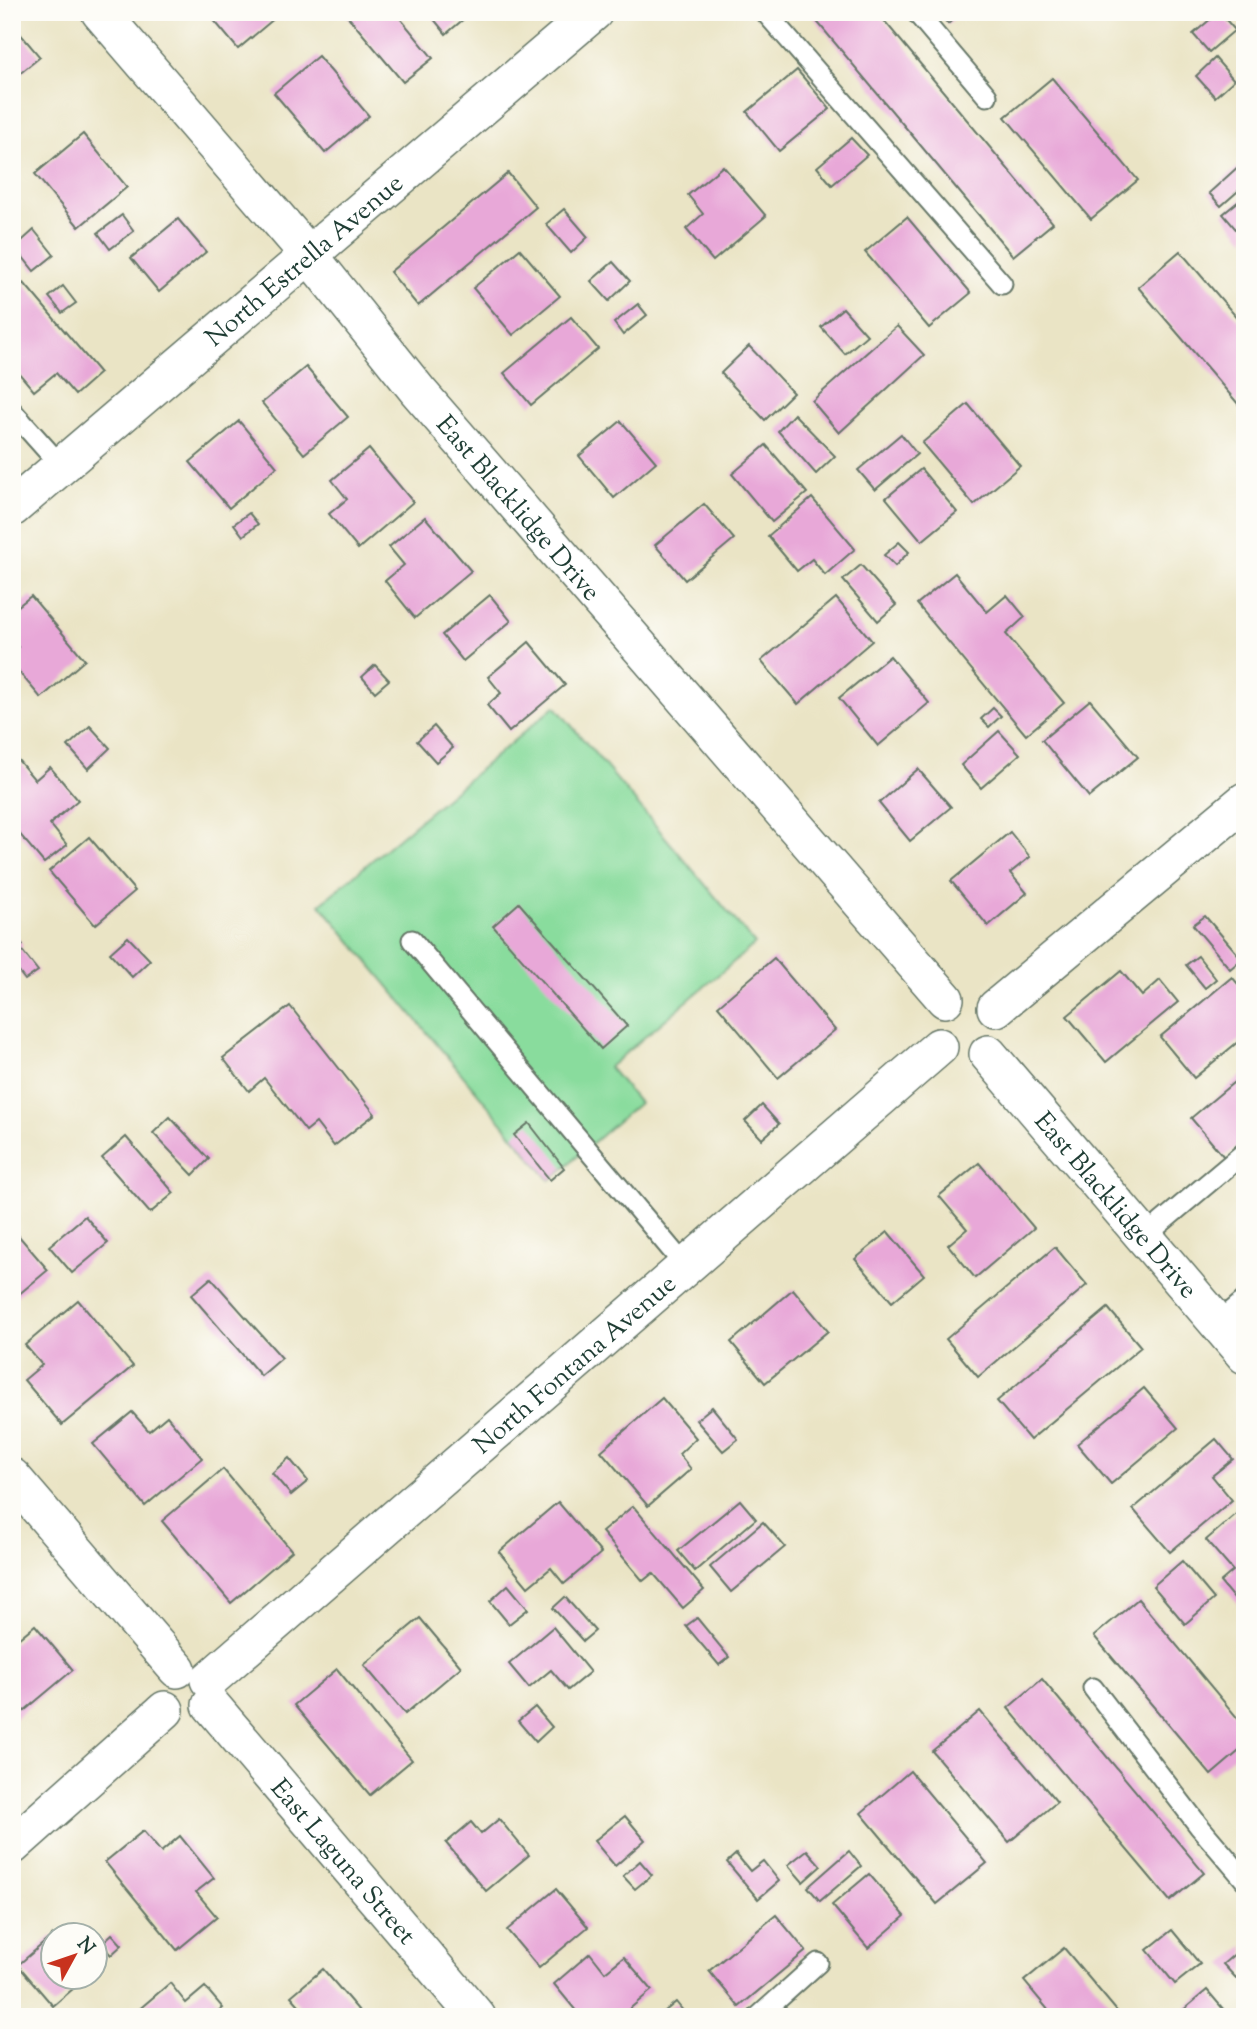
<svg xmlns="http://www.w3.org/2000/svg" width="1257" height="2029" font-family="'Sorts Mill Goudy',serif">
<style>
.green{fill:#89dc9d;stroke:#548c68;stroke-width:2}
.building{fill:#e8a8d8}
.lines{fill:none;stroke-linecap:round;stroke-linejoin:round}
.service-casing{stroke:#667767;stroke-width:23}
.minor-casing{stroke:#667767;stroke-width:40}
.service{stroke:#fff;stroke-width:19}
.minor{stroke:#fff;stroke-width:37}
.labels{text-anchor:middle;stroke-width:5;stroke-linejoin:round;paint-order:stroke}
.street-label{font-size:26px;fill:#1f3d34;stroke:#fdfcf7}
</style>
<rect width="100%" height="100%" fill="#fdfcf7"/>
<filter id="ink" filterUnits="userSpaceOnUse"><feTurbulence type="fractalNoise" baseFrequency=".0143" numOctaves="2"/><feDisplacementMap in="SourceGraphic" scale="14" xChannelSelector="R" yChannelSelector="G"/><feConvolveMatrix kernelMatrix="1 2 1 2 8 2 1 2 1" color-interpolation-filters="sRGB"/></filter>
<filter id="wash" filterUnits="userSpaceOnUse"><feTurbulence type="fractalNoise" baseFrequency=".00686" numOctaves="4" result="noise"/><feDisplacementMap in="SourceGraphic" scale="28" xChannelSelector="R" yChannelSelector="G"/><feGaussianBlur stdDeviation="1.57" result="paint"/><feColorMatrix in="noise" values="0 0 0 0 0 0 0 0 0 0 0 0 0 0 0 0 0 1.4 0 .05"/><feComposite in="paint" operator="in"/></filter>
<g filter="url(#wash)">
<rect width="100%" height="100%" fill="#eae4c5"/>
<!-- green -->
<path class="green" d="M555 706 755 944 609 1067 639 1103 550 1180 320 904Z"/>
<g id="blocks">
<!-- building -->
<g class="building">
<path d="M207 12H282L238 49Z"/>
<path d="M344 12H395L433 58 403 82Z"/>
<path d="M428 12H472L446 34Z"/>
<path d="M809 12H877L1053 223 1013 256Z"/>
<path d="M938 12H961L948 24Z"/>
<path d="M1219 12 1235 30 1209 52 1193 34Z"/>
<path d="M12 24 40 57 12 80Z"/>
<path d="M318 56 369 116 325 153 274 93Z"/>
<path d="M1215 58 1234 80 1215 97 1196 76Z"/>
<path d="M797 70 830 109 779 151 747 112Z"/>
<path d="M1052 78 1138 180 1091 219 1005 117Z"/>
<path d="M83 134 127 187 79 227 35 174Z"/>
<path d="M851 138 867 155 832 185 817 167Z"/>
<path d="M1240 165 1245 171V185L1221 206 1209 193Z"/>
<path d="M723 166 766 216 713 261 686 229 703 214 688 195Z"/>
<path d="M508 173 536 207 418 306 390 272Z"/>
<path d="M1245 196V240L1223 214Z"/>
<path d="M564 209 588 237 571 253 546 224Z"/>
<path d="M122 215 134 231 110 249 98 233Z"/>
<path d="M907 217 971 293 929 328 865 252Z"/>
<path d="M178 219 206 252 159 292 131 258Z"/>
<path d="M34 230 54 255 34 271 15 247Z"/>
<path d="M520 249 560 296 513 335 473 288Z"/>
<path d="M1180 251 1245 327V412L1138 287Z"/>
<path d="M613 262 630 281 609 301 591 281Z"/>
<path d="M24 283 100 373 75 395 56 373 34 391 12 365V294Z"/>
<path d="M63 286 76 303 62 313 49 297Z"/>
<path d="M638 304 647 315 623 335 614 323Z"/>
<path d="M843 308 867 335 845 354 821 327Z"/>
<path d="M571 317 598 349 531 405 504 373Z"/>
<path d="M897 326 924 355 839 433 812 401Z"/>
<path d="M749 346 793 393 765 420 721 373Z"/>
<path d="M306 367 348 417 304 454 262 403Z"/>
<path d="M968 404 1020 466 974 505 922 443Z"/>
<path d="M794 414 835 456 816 474 778 431Z"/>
<path d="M239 421 277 467 229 508 190 462Z"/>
<path d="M621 421 656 462 614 498 579 456Z"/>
<path d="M901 434 917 454 875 490 858 470Z"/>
<path d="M766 445 807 493 772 522 732 474Z"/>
<path d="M369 449 413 502 358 549 329 514 347 499 332 480Z"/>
<path d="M921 469 957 512 922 541 886 498Z"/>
<path d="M812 498 855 549 825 575 812 559 797 571 768 536Z"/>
<path d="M704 504 734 539 685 580 655 545Z"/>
<path d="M249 513 258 524 243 536 234 524Z"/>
<path d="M425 517 471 571 415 618 385 581 404 565 389 547Z"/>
<path d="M899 542 909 552 895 566 884 555Z"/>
<path d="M861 565 896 605 878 621 843 580Z"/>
<path d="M955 573 987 612 1007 595 1025 617 1006 634 1064 703 1026 735 917 604Z"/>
<path d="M490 595 511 621 463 661 442 635Z"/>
<path d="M31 596 85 660 41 698 12 664V652L18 647 12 641V611Z"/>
<path d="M836 598 872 641 798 704 761 661Z"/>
<path d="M529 642 565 685 509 732 487 705 501 693 488 677Z"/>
<path d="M890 656 929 703 878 746 839 698Z"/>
<path d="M375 665 389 680 375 692 362 677Z"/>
<path d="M1090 700 1138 757 1089 797 1042 740Z"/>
<path d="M993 708 1001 716 989 727 981 719Z"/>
<path d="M90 726 110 748 88 769 68 746Z"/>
<path d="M434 726 453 748 436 762 417 741Z"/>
<path d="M999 731 1020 754 981 788 961 765Z"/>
<path d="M12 753 35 780 50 767 78 800 50 824 67 845 44 863 12 825Z"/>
<path d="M918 769 951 807 910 841 879 803Z"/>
<path d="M1010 832 1030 857 1010 873 1027 893 988 926 951 881Z"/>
<path d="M89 837 135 891 95 925 49 871Z"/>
<path d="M519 903 627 1026 601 1049 493 926Z"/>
<path d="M1205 916 1242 959 1230 969 1193 925Z"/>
<path d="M12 931 23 945 20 948 38 971 25 980 12 963Z"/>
<path d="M128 937 150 960 132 977 110 953Z"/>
<path d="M1198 956 1216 979 1205 988 1186 965Z"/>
<path d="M774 958 835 1030 778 1078 718 1006Z"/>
<path d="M1121 971 1142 996 1160 980 1178 1002 1106 1062 1067 1016Z"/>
<path d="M1232 977 1245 992V1036L1194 1078 1160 1037Z"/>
<path d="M290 1006 375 1114 334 1146 316 1123 306 1131 264 1078 249 1091 223 1058Z"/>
<path d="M1245 1073V1140L1224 1157 1191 1118Z"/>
<path d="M762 1105 779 1124 762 1139 745 1121Z"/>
<path d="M170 1117 209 1159 193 1175 153 1133Z"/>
<path d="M529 1123 564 1168 550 1180 514 1135Z"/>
<path d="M126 1137 174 1193 150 1213 102 1158Z"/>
<path d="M979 1163 1034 1228 975 1278 948 1245 967 1229 939 1196Z"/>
<path d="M85 1216 108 1243 72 1273 49 1246Z"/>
<path d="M12 1228 48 1270 12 1300Z"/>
<path d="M888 1232 924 1275 892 1302 855 1259Z"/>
<path d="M1055 1247 1087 1285 978 1377 946 1339Z"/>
<path d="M211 1278 282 1358 261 1376 191 1295Z"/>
<path d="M793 1289 828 1331 765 1383 731 1342Z"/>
<path d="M78 1300 133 1366 62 1425 24 1380 42 1365 25 1345Z"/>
<path d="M1108 1308 1141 1347 1030 1440 997 1401Z"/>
<path d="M1144 1388 1178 1428 1111 1484 1077 1444Z"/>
<path d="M662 1398 696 1438 679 1454 691 1469 648 1506 601 1451Z"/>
<path d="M712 1407 738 1439 723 1451 696 1420Z"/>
<path d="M132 1412 149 1431 167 1416 202 1458 145 1506 93 1444Z"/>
<path d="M1216 1439 1233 1459 1212 1476 1232 1500 1170 1552 1133 1509Z"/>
<path d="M289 1458 308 1481 291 1495 272 1473Z"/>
<path d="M223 1469 292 1551 231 1603 162 1521Z"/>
<path d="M740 1500 756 1519 695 1571 678 1551Z"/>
<path d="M558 1502 601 1553 564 1584 551 1568 528 1587 499 1552Z"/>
<path d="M633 1506 704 1590 683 1608 653 1573 643 1581 602 1532Z"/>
<path d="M1243 1508 1245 1510V1612L1220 1582 1233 1571 1206 1540Z"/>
<path d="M763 1522 785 1547 731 1592 710 1567Z"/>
<path d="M1182 1561 1214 1599 1185 1624 1153 1586Z"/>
<path d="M508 1585 528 1609 509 1624 490 1601Z"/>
<path d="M565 1597 595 1631 583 1641 553 1608Z"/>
<path d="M1138 1599 1245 1727V1746L1211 1775 1094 1636Z"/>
<path d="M420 1618 461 1667 405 1714 364 1665Z"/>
<path d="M697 1618 729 1657 719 1665 686 1626Z"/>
<path d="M35 1625 73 1670 12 1721V1644Z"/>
<path d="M553 1627 590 1672 568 1690 551 1670 529 1688 509 1664Z"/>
<path d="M337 1669 412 1760 370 1795 294 1705Z"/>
<path d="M1042 1679 1204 1873 1170 1901 1008 1708Z"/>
<path d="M535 1707 552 1727 536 1742 518 1721Z"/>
<path d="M980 1711 1057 1802 1009 1842 932 1751Z"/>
<path d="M910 1771 987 1863 937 1904 861 1813Z"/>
<path d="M625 1816 645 1840 615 1866 594 1841Z"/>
<path d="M499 1819 529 1855 486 1891 446 1843 471 1822 481 1834Z"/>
<path d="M143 1831 161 1852 180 1836 214 1878 196 1892 217 1917 177 1950 105 1862Z"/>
<path d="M807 1850 821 1866 803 1882 788 1865Z"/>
<path d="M849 1851 861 1866 820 1901 808 1887Z"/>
<path d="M736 1854 750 1871 763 1861 779 1881 758 1899 727 1862Z"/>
<path d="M640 1861 652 1875 635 1889 623 1876Z"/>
<path d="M869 1874 905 1916 868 1948 832 1905Z"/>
<path d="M556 1889 588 1927 539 1968 507 1930Z"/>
<path d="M776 1915 806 1951 739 2007 709 1971Z"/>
<path d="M1172 1930 1200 1964 1175 1984 1147 1950Z"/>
<path d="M112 1934 122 1945 111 1955 101 1944Z"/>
<path d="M52 1936V1976H88L53 2006 18 1965Z"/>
<path d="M1244 1946 1245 1970 1236 1978 1223 1964Z"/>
<path d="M1064 1948 1121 2016 1119 2017H1054L1024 1981Z"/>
<path d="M590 1953 605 1972 624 1957 652 1990 620 2017H581L554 1984Z"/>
<path d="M323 1969 360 2012 355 2017H299L305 2012 291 1996Z"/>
<path d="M170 1983 186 2003 205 1987 223 2008 212 2017H130Z"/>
<path d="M1207 1990 1230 2017H1175Z"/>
<path d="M676 2002 688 2017H658Z"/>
</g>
</g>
</g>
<g filter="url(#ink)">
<use href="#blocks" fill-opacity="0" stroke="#667767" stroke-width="2"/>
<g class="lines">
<defs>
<g id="service">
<path d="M765 12 1002 284"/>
<path d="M916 12 987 96"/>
<path d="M12 411 61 466"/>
<path d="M412 940 686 1267"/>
<path d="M1144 1237 1245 1152"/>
<path d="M1218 1323 1245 1300"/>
<path d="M1093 1688 1199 1826 1245 1880"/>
<path d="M758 2017 818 1963"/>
</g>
<g id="minor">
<path id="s1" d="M100 12 309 255 418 391 945 999"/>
<path id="s2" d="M12 508 594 12"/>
<path d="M996 1008 1245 801"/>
<path id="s3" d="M988 1054 1245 1355"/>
<path d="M12 1477 177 1669"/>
<path id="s4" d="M209 1680 939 1047"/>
<path id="s5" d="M211 1705 477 2017"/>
<path d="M12 1846 165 1710"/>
</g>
</defs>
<!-- service casing -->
<use href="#service" class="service-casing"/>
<!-- minor casing -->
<use href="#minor" class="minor-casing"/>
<!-- service -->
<use href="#service" class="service"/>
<!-- minor -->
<use href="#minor" class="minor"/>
</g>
</g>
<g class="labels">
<!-- street labels -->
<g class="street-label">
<text dy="9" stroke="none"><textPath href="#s2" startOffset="383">North Estrella Avenue</textPath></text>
<text dy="9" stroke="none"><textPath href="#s1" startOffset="649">East Blacklidge Drive</textPath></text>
<text dy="9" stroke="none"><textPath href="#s3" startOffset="198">East Blacklidge Drive</textPath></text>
<text dy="9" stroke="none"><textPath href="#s4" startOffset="483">North Fontana Avenue</textPath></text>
<text dy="9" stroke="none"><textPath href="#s5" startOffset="205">East Laguna Street</textPath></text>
</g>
</g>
<!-- margin -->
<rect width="1257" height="2029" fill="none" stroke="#fdfcf7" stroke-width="42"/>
<!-- north arrow -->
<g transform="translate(74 1956) rotate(50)"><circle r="33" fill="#fdfcf7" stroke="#a4b0a9" stroke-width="2"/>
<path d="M0-5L12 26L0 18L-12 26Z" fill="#c8321e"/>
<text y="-10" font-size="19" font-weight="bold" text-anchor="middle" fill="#1f3d34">N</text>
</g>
</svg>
